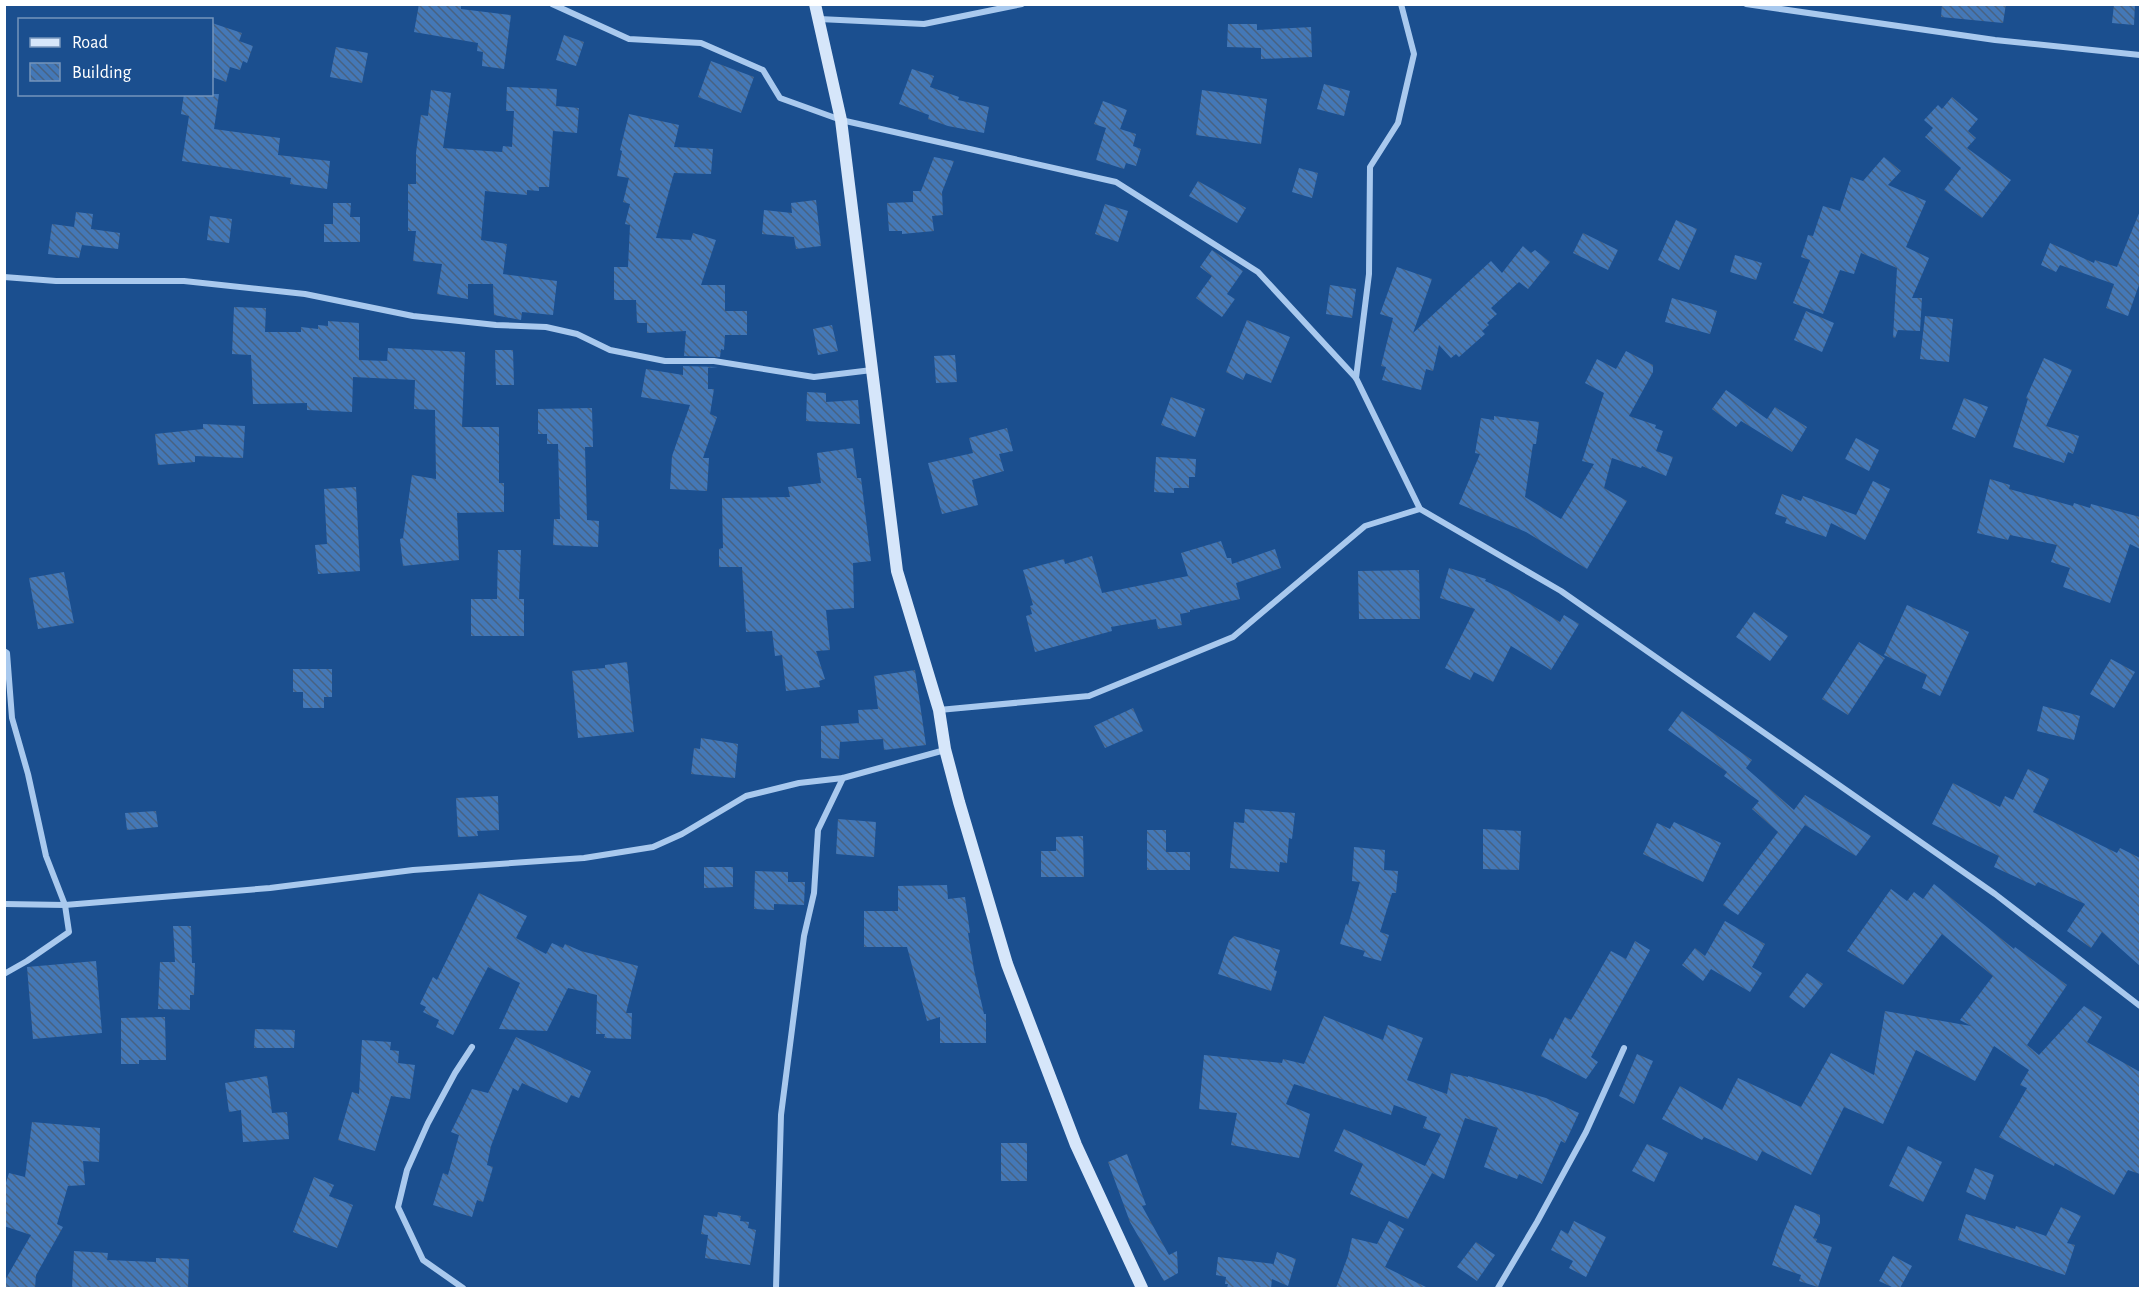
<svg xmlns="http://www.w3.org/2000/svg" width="2145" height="1293" font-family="'Alegreya Sans',sans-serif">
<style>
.building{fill:url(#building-back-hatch)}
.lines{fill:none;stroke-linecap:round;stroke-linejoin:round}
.street{stroke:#a9c9ee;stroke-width:6}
.secondary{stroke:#d6e6fa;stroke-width:12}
</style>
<defs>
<pattern id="building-back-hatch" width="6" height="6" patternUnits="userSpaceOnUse" patternTransform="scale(1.5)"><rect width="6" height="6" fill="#4478b7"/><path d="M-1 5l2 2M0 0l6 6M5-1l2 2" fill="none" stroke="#486282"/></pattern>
</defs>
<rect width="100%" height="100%" fill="#1b4f8f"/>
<!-- building -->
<g class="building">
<path d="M419 4H461V9L511 15 504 69 482 66 483 52 477 51 478 43 414 32Z"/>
<path d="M1942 4H2006L2003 23 1941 17Z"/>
<path d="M2114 4H2135L2134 25 2112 23Z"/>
<path d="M212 23 242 33 239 41 253 46 247 63 243 61 240 70 230 67 226 82 212 77Z"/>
<path d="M1228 24H1257V30L1311 27 1312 57 1261 59V48L1227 47Z"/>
<path d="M564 35 584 42 576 66 556 60Z"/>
<path d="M336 47 368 53 362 83 330 77Z"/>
<path d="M711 61 754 77 741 113 698 97Z"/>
<path d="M912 69 934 76 930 87 959 97 958 100 989 107 984 133 948 126 928 119 929 115 899 104Z"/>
<path d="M1324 84 1350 91 1344 116 1317 109Z"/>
<path d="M507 87 557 89 556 106 579 108 577 133 553 131 549 187H539V191L527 190V195L485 191 481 240 507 244 503 274 557 281 553 315 522 312 521 320 494 315 493 284H468V299L437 294 442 264 413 261 416 231H408V184H416V153L421 115 428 116 431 90 451 93 443 148 502 152 503 146 512 147 514 111H506Z"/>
<path d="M1202 90 1267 99 1261 144 1196 135Z"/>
<path d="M184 94H219L214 129 280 138 278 155 330 161 327 189 290 184 291 178 182 161 189 116 181 114Z"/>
<path d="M1952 97 1978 119 1968 131 1976 138 1967 148 2011 180 1982 218 1944 190 1961 168 1925 137 1933 128 1924 120 1938 105 1942 109Z"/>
<path d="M1103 101 1127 110 1120 129 1136 134 1133 146 1141 149 1136 166 1126 163 1124 169 1096 160 1106 128 1094 124Z"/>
<path d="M629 114 679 125 674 147 713 149 711 174 674 173 656 238 691 240 693 233 716 240 701 285H725V311H747V335H725L724 350 721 349 720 357 684 356 686 331 647 333V323H637L636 300H614V267H628L630 225 625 224 630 204 623 202 629 178 617 176 622 151 620 150Z"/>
<path d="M934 157 954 161 942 192 943 215 932 216 934 231 902 234V231H889L887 203 913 202V191H921Z"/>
<path d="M1884 157 1901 171 1888 185 1926 201 1906 247 1929 258 1912 298H1922L1920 331 1898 330 1895 338 1893 337 1897 268 1861 253 1854 274 1840 270 1823 314 1793 303 1810 260 1801 257 1808 235 1813 236 1823 206 1840 211 1851 177 1863 181Z"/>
<path d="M1299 168 1318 173 1312 198 1292 192Z"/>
<path d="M1198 181 1246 208 1237 223 1189 196Z"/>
<path d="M816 200 821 246 796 249 794 237 762 234 764 210 792 213 791 203Z"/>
<path d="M333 203H351L350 217H360V242H324V224H333Z"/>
<path d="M1105 204 1128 211 1118 242 1095 234Z"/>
<path d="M2140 211V282L2128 316 2106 308 2114 284 2060 265 2056 272 2041 265 2050 243 2094 263 2095 260 2117 267Z"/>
<path d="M76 212 93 214 91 229 120 233 118 249 82 245 79 258 48 254 52 224 74 227Z"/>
<path d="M210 216 232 219 229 243 207 240Z"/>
<path d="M1676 220 1697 229 1679 270 1658 260Z"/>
<path d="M1583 233 1618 250 1608 270 1573 253Z"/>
<path d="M1523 246 1531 253 1535 250 1550 262 1528 289 1519 282 1491 308 1497 314 1487 323 1489 325 1482 331 1485 334 1459 357 1456 354 1451 358 1439 345 1433 371 1426 369 1421 390 1382 380 1386 367 1381 366 1393 318 1380 314 1397 267 1432 279 1413 333 1491 261 1502 273Z"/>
<path d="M1212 250 1243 271 1227 294 1235 299 1222 317 1196 298 1212 276 1200 267Z"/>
<path d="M1735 255 1762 263 1756 280 1730 272Z"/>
<path d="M1330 285 1356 289 1352 318 1326 314Z"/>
<path d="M1672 298 1717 311 1710 334 1665 322Z"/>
<path d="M234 307 266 308 265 332H301V327L318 329V325L328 326V321L359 323V360L387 361 388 348 465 352 462 427H499V483H504V512L457 513 459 560 403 566 400 539 403 538 412 475 436 479 435 410 414 409 415 380 353 377 352 412 307 410V403L253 404 251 355 232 354Z"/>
<path d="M1806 311 1834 323 1822 352 1794 340Z"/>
<path d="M1925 316 1953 319 1949 362 1920 359Z"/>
<path d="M1247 320 1290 337 1271 383 1246 373 1243 380 1226 372Z"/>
<path d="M832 325 838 351 818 355 813 329Z"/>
<path d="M495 350H513L514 385H496Z"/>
<path d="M1626 351 1653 365V372L1629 416 1656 425 1655 428 1663 431 1656 451 1673 457 1666 476 1642 466 1641 468 1612 458 1604 488 1627 501 1587 569 1526 532 1459 504 1480 454 1475 453 1481 418 1494 420V416L1539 422 1536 444H1533L1525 497 1561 519 1594 464 1582 461 1604 393 1585 383 1597 359 1616 369Z"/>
<path d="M955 355 957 382 936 383 934 356Z"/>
<path d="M2044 358 2072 370 2046 426 2079 436 2073 454 2068 452 2064 463 2013 447 2028 399 2026 398Z"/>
<path d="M683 366 718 367 708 368V389H714L710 414 717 417 703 458H709L707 491 670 489 672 456 690 405 641 397 646 369 683 375Z"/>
<path d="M1726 390 1767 419 1775 407 1807 427 1792 452 1741 421 1736 427 1712 409Z"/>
<path d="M807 392 826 393V402L858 400 860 424 806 421Z"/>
<path d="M1171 397 1205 409 1195 437 1161 425Z"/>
<path d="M1964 398 1988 407 1975 438 1952 429Z"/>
<path d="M592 408 593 447H585L587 520 599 521 598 547 553 545 554 519H560L558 444H547V434H538V409Z"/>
<path d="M203 424 245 426 243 458 195 456V462L158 465 155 434 203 429Z"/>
<path d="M1007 428 1013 451 999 454 1004 471 972 480 978 505 942 514 928 463 973 453 969 438Z"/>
<path d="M1856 438 1879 450 1869 471 1845 459Z"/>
<path d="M853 448 857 478H861L871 561 853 563 854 608 826 610 830 650 816 651 825 679 819 681 820 687 786 691 782 655 775 656 772 631 746 632 742 567H719V549L723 548 722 498 790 497 788 487 821 483 817 453Z"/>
<path d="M1156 457 1196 459 1195 477H1189V488H1174V493L1154 492Z"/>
<path d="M1990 479 2010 485 2009 489 2073 506 2074 503 2090 508 2091 504 2140 517V549L2130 544 2110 603 2063 587 2070 568 2051 562 2057 545 2010 535 2008 540 1977 533Z"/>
<path d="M1873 481 1890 489 1865 540 1831 523 1826 537 1785 523 1787 518 1775 514 1782 494 1801 501 1803 496 1856 515Z"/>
<path d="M356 487 360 571 318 574 315 545 327 544 324 489Z"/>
<path d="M1221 541 1227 558H1231L1232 564 1275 549 1281 568 1236 583 1240 599 1190 610V612L1180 614 1182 625 1158 629 1156 619 1111 627 1112 631 1035 652 1026 616 1032 614 1030 606 1033 605 1023 570 1064 559 1065 564 1092 556 1102 593 1188 576 1181 553Z"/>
<path d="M498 550H521L519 599H524V636H471V599H497Z"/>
<path d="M1449 568 1486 579 1485 581 1508 591 1560 622 1564 615 1579 624 1551 670 1511 646 1493 682 1474 672 1470 680 1445 668 1475 609 1440 598Z"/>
<path d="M1419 570 1420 619H1359L1358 571Z"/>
<path d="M64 572 74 623 38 629 29 578Z"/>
<path d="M1907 605 1969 632 1940 696 1922 688 1927 675 1884 655Z"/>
<path d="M1754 612 1788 636 1770 661 1736 637Z"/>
<path d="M1859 642 1885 658 1848 715 1822 699Z"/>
<path d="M2111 659 2135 672 2114 708 2090 694Z"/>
<path d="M627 662 634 732 578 738 572 671 605 668V665Z"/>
<path d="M293 669H332V697H324V708H303V692H293Z"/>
<path d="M915 670 926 745 884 750 883 739 840 742 839 759 821 758V726L859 723 858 710 878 709 874 676Z"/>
<path d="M2043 706 2080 716 2074 740 2037 731Z"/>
<path d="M1133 708 1143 731 1105 748 1094 726Z"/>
<path d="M1682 711 1752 760 1746 768 1794 810 1805 795 1871 836 1856 856 1805 825 1738 915 1723 905 1778 832 1752 809 1759 801 1724 776 1727 772 1668 730Z"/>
<path d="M701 738 738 744 735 778 691 774 694 748 700 749Z"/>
<path d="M2028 769 2049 779 2033 812 2117 853 2120 848 2140 858V966L2102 932 2091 948 2067 931 2085 904 2038 882 2035 886 1994 867 1999 856 1932 824 1953 783 2000 807 2005 796 2013 800Z"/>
<path d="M498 796 499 830 477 831 478 836 458 837 456 798Z"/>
<path d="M1245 809 1295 813 1292 839 1289 838 1287 863 1280 862 1279 872 1230 868 1234 822 1244 823Z"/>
<path d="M156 811 158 827 127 830 125 813Z"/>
<path d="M838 819 876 822 874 857 836 854Z"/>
<path d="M1674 822 1721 843 1703 882 1643 854 1657 823 1670 829Z"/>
<path d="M1483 829 1521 831 1519 870 1483 869Z"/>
<path d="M1147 830H1166V852H1190V870H1147Z"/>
<path d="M1083 836 1084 877H1041V851H1056V837Z"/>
<path d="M1354 847 1385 850 1384 870 1398 871 1396 893H1392L1380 932 1389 935 1381 961 1363 956 1365 951 1340 944 1346 924 1348 925 1360 882 1352 881Z"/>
<path d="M704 867H733V887L704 888Z"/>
<path d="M755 871 788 872V882H805L804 905 774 904V910L754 909Z"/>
<path d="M1934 884 2014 949 2015 947 2067 985 2027 1045 2039 1055 2084 1006 2102 1017 2087 1042 2140 1072V1174L2128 1170 2114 1195 2055 1163 2054 1166 1999 1137 2027 1088 2020 1085 2029 1070 1994 1046 1975 1081 1916 1050 1883 1124 1844 1107 1811 1175 1762 1151 1757 1161 1704 1137 1702 1140 1662 1119 1680 1086 1722 1110 1738 1078 1801 1107 1831 1053 1874 1075 1885 1011 1971 1026 1960 1020 1993 976 1942 934 1903 985 1847 951 1891 889 1907 901 1914 892 1923 899Z"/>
<path d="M947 885 948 899 965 897 970 933H968L974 970 984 1014H986V1043H940V1017L927 1021 907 947H864V911H898V886Z"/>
<path d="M479 893 527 916 516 938 546 954 552 943 563 948 565 944 581 951 638 966 626 1013H632L631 1039 604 1038 605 1034H596L597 995 568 988 547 1031 499 1029 520 983 488 967 453 1035 436 1027 439 1020 423 1012 426 1007 420 1004 433 977 437 980Z"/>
<path d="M1725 921 1765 944 1752 967 1762 973 1750 992 1711 969 1703 981 1682 965 1695 948 1705 956Z"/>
<path d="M173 926H191L192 963H195L194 995H190V1010L158 1009 160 962H175Z"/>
<path d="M1234 936 1280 950 1274 970 1277 971 1271 991 1218 974 1229 941Z"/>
<path d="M1635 941 1650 950 1591 1057 1598 1062 1586 1079 1541 1056 1550 1038 1553 1040 1565 1017 1571 1020 1611 951 1626 959Z"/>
<path d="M96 961 102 1033 33 1039 27 967Z"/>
<path d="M1807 973 1823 984 1804 1008 1789 997Z"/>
<path d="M1324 1016 1383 1040 1388 1025 1423 1038 1407 1080 1447 1094 1451 1073 1468 1077V1076L1546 1098 1579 1113 1565 1143 1561 1141 1542 1184 1519 1174 1517 1179 1484 1167 1498 1128 1465 1118 1444 1179 1432 1173 1408 1219 1350 1194 1363 1164 1334 1151 1344 1129 1425 1166 1441 1134 1423 1128 1427 1117 1394 1105 1391 1115 1294 1084 1286 1104 1310 1114 1299 1158 1231 1145 1237 1113 1199 1109 1204 1055 1282 1063 1283 1059 1304 1064Z"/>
<path d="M165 1017 166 1060H139V1064H121V1018Z"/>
<path d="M255 1029 295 1030 294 1048H254Z"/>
<path d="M516 1037 591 1071 579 1098 571 1095 567 1103 522 1083 518 1091 513 1088 491 1146 487 1165 493 1167 483 1202 477 1200 472 1217 433 1205 443 1173 448 1175 459 1135 451 1132 472 1089 488 1093Z"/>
<path d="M362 1040 391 1042 390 1050 399 1051 398 1063 415 1065 410 1099 391 1096 375 1151 338 1140 352 1092 359 1094Z"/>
<path d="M1637 1054 1653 1061 1634 1104 1619 1096Z"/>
<path d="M267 1076 272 1113 287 1112 289 1139 243 1142 241 1110 229 1112 225 1083Z"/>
<path d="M32 1122 100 1128 99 1162 83 1161 85 1185 68 1186 57 1224 63 1227 36 1275 35 1288H4V1282L31 1235 4 1226V1189L9 1173 25 1177Z"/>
<rect x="1001" y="1143" width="26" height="38"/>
<path d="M1647 1144 1668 1153 1654 1182 1632 1171Z"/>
<path d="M1908 1146 1942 1162 1923 1202 1889 1186Z"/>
<path d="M1127 1154 1146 1205 1142 1206 1169 1255 1177 1251 1178 1273 1164 1281 1130 1222 1108 1162Z"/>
<path d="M1975 1168 1994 1175 1985 1200 1966 1192Z"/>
<path d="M314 1177 334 1185 329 1196 353 1205 337 1248 293 1232Z"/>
<path d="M1795 1205 1820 1215V1223L1813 1238 1817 1239 1816 1242 1832 1247 1818 1287 1799 1281 1801 1275 1772 1265 1784 1231Z"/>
<path d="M2061 1207 2081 1216 2067 1243 2075 1245 2065 1275 1958 1240 1966 1214 2015 1229 2016 1226 2046 1236Z"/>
<path d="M718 1212 741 1216 740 1221 749 1222 748 1228 756 1230 750 1265 705 1258 708 1235 701 1234 704 1215 717 1217Z"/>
<path d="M1389 1221 1404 1229 1385 1267 1428 1288H1336L1348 1256 1352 1238 1377 1244Z"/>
<path d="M1574 1221 1606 1237 1586 1277 1569 1268 1573 1261 1551 1250 1561 1230 1568 1234Z"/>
<path d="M1476 1242 1495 1255 1477 1281 1457 1267Z"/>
<path d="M74 1251 108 1253 107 1260 156 1262V1258L189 1259 188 1288H72Z"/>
<path d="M1277 1252 1296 1259 1288 1286 1272 1279 1271 1288H1227L1228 1284H1225L1226 1277 1216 1275 1218 1257 1273 1264V1266Z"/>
<path d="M1893 1256 1912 1266 1900 1288H1894L1879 1281Z"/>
</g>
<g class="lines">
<!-- street -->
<g class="street">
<path d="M552 4 629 39 701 43 763 70 780 98 841 120 1116 182 1258 272 1356 378 1420 509 1561 591 1995 894 2140 1006"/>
<path d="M1746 4 1995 40 2140 55"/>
<path d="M819 19 924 24 1022 4"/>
<path d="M4 277 56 281H184L305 294 413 316 496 325 546 327 577 334 610 350 665 361H714L814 377 872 370"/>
<path d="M1356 378 1369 274 1370 167 1398 123 1414 54 1401 4"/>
<path d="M4 651 7 653 12 718 28 774 46 856 65 905 69 932 27 961 4 974"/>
<path d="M939 710 1089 696 1233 637 1365 526 1420 509"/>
<path d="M4 904 65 905 270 888 413 870 584 858 653 847 682 834 746 796 799 783 843 778 945 750"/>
<path d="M463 1288 423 1260 398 1207 407 1170 428 1123 455 1073 472 1047"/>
<path d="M776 1288 781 1115 804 936 814 893 818 830 843 778"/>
<path d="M1498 1288 1537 1222 1586 1132 1624 1048"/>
</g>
<!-- secondary -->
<path class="secondary" d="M815 4 841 120 897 571 939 710 945 749 959 802 1007 964 1076 1145 1142 1288"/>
</g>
<!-- border -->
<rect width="2145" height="1293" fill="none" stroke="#ffffff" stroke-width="12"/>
<!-- legend -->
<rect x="18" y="18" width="195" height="78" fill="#1b4f8f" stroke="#7695bc" stroke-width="1.5"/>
<rect x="30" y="38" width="30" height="9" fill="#d6e6fa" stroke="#7695bc" stroke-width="1.5"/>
<text x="72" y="48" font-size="18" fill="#ffffff">Road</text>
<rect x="30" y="63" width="30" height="18" fill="url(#building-back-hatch)" stroke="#7695bc" stroke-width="1.5"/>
<text x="72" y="78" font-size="18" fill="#ffffff">Building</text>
</svg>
